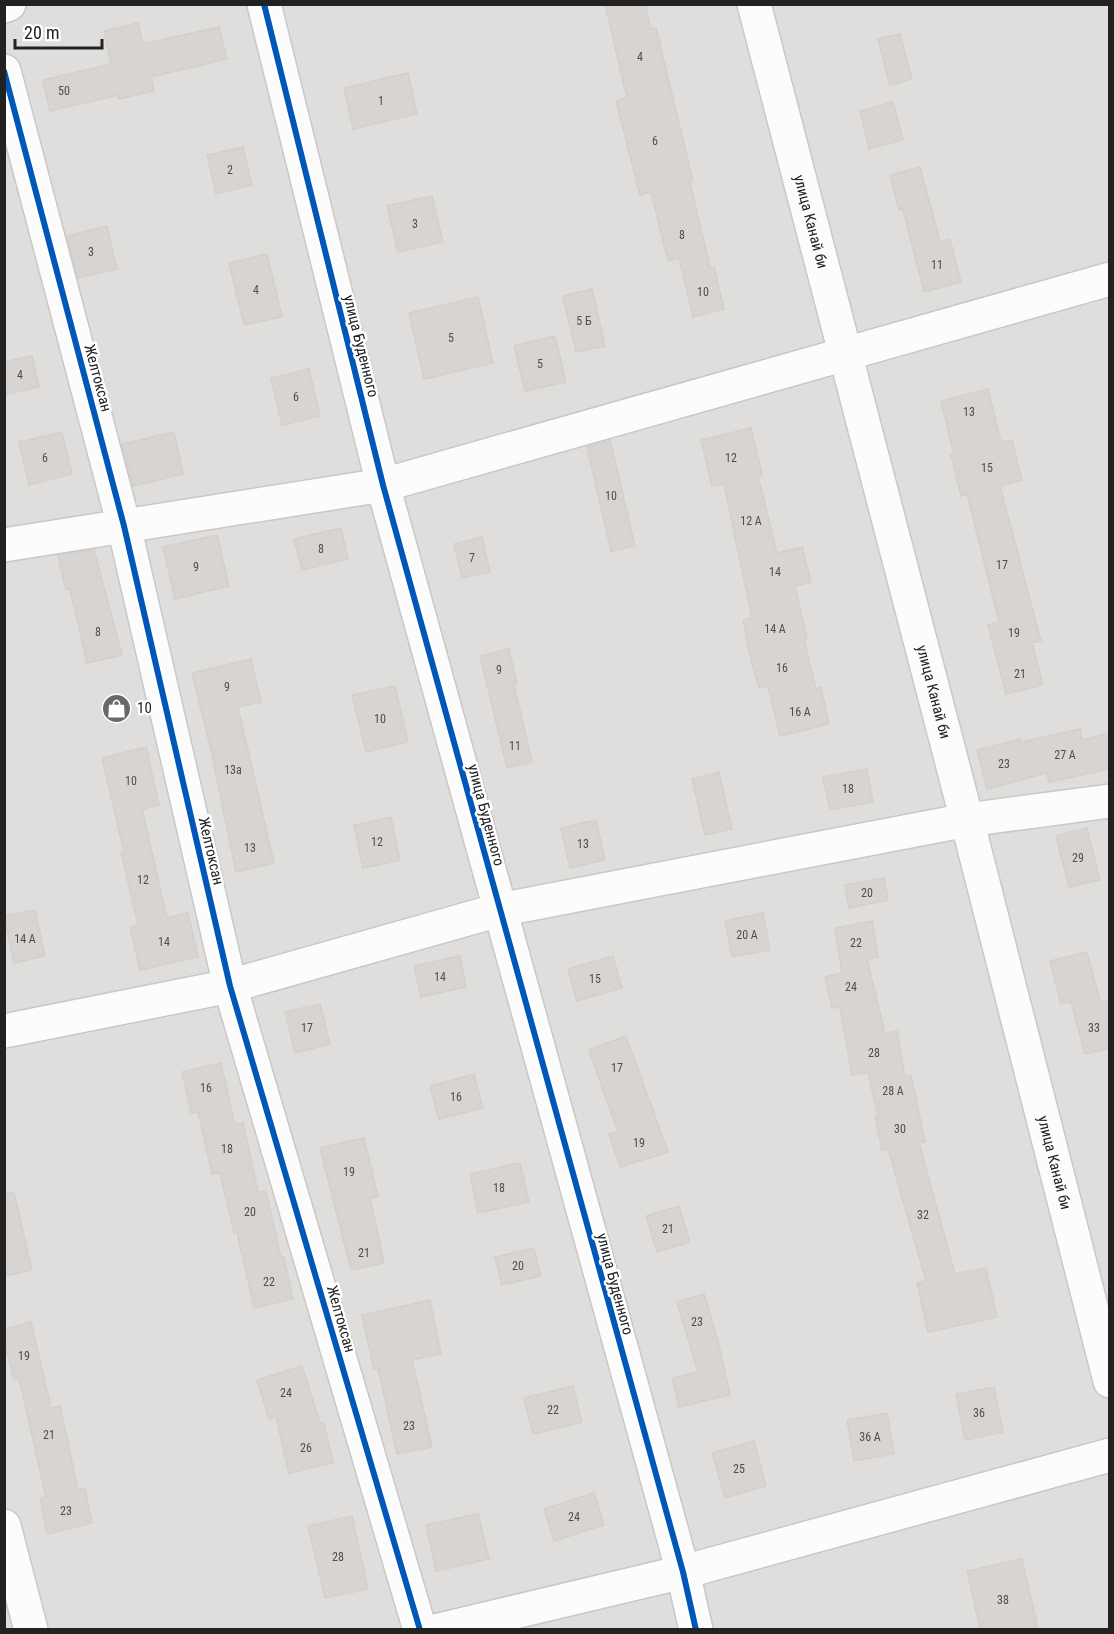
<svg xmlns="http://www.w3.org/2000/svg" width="1114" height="1634" font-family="'Roboto Condensed',sans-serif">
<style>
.residential{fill:#dfdedc}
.building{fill:#d7d4d2;stroke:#d3d0cc;stroke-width:1.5}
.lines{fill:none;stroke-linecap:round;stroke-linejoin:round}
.minor-casing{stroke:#c9c8c7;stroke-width:36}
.minor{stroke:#fdfcfc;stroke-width:33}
.cycleway-casing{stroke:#fff;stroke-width:10}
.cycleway{stroke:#0057b8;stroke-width:6}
.labels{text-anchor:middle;stroke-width:5;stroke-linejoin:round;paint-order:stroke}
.number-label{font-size:12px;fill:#4f4e4e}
.street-label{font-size:15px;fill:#222;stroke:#fff}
.poi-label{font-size:15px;fill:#222;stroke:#fff;text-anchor:start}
</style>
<rect width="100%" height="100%" fill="#f0eeeb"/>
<!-- residential -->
<rect class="residential" x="5" y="5" width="1104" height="1624"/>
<!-- building -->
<g class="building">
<path d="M605 4H645L651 29 656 28 693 181 690 182 710 268 714 267 724 309 693 317 679 258 668 261 651 192 640 195 616 101 627 98Z"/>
<path d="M138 23 143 44 219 27 227 59 151 77 154 91 119 99 118 95 50 111 43 80 111 64 104 31Z"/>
<path d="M900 34 912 79 890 85 878 39Z"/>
<path d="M408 73 417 114 353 129 344 88Z"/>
<path d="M893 102 903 140 869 149 860 111Z"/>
<path d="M243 147 252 185 216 194 207 155Z"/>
<path d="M920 167 940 242 950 239 961 282 924 292 903 209 899 210 890 175Z"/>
<path d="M432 196 443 242 398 252 387 206Z"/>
<path d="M107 226 117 269 78 278 67 236Z"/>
<path d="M267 254 282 317 244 325 229 263Z"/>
<path d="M592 289 605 346 576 352 563 296Z"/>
<path d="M478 297 493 363 424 379 409 313Z"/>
<path d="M555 336 566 382 525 391 514 346Z"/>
<path d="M32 356 39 387 4 395V362Z"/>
<path d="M309 369 320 416 282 425 271 378Z"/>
<path d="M988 389 1001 442 1012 440 1022 480 1000 486 1041 641 1032 643 1043 685 1006 694 988 625 999 622 967 494 961 496 951 455 954 454 941 401Z"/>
<path d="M751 428 762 475 758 476 777 553 802 547 811 582 795 586 807 638 804 639 816 689 821 687 829 724 780 736 768 686 759 688 751 660 743 620 752 618 724 484 712 486 701 440Z"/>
<path d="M62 432 72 474 29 485 19 442Z"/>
<path d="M174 432 183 474 133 486 122 444Z"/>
<path d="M610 440 635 546 611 551 587 447Z"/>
<path d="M341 528 348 559 302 570 294 539Z"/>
<path d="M217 535 229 586 175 599 163 547Z"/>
<path d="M482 537 490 572 462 578 454 544Z"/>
<path d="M94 550 122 655 87 663 70 589 66 590 58 555Z"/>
<path d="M509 649 517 684 514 685 532 762 507 768 480 656Z"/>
<path d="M251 659 261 702 238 707 274 863 236 872 211 750 192 673Z"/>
<path d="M395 686 408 742 366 752 352 695Z"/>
<path d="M1080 729 1082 740 1110 733V769L1049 782 1047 773 987 789 977 750 1020 739 1021 742Z"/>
<path d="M146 747 159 805 142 809 167 918 188 913 198 957 140 970 130 927 138 925 121 852H124L102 758Z"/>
<path d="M867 769 873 802 830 810 823 777Z"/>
<path d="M719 772 732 829 705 835 692 779Z"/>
<path d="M391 817 400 860 363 868 354 825Z"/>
<path d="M596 820 605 860 570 868 561 828Z"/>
<path d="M1087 828 1100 880 1069 887 1056 836Z"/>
<path d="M884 878 888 900 849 908 845 885Z"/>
<path d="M35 910 45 956 14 963 4 916Z"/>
<path d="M763 913 770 950 732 957 725 921Z"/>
<path d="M872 921 878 957 867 959 885 1033 897 1031 905 1077 911 1075 925 1142 919 1143 955 1274 986 1268 997 1317 928 1332 917 1283 926 1281 888 1149 882 1150 875 1117 878 1116 868 1072 852 1075 840 1007 832 1008 825 977 842 973 835 928Z"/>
<path d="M1087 952 1100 1002 1110 1000V1048L1085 1054 1071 1002 1061 1004 1050 961Z"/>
<path d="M460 956 466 987 421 997 414 966Z"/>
<path d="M613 956 622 988 577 1001 568 969Z"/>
<path d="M320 1004 330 1044 295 1053 285 1012Z"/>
<path d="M626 1036 668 1152 620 1167 609 1134 618 1132 589 1050Z"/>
<path d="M221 1063 235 1125 243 1123 258 1192 266 1191 281 1258 284 1257 293 1299 254 1308 237 1232 234 1233 220 1173 212 1174 198 1112 191 1113 182 1072Z"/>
<path d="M474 1074 483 1108 439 1119 430 1086Z"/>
<path d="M364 1138 378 1197 370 1198 384 1263 351 1270 320 1148Z"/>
<path d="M520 1163 529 1202 478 1213 470 1174Z"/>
<path d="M14 1193 32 1270 4 1276V1194Z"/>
<path d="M679 1206 690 1242 657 1252 646 1216Z"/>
<path d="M534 1248 541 1276 502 1285 495 1257Z"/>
<path d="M704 1294 718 1341 730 1395 679 1407 672 1378 698 1372 677 1302Z"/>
<path d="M430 1300 441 1354 412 1360 432 1447 397 1454 378 1368 374 1369 362 1315Z"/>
<path d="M31 1322 51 1408 60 1406 78 1490 85 1488 92 1523 47 1534 40 1498 46 1497 19 1378 14 1380 4 1339V1329Z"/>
<path d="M302 1366 320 1423H324L333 1463 289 1473 276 1417 269 1419 257 1380Z"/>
<path d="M573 1386 582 1422 533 1434 524 1398Z"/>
<path d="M994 1387 1003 1432 965 1440 956 1394Z"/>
<path d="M887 1413 894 1454 854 1461 847 1420Z"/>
<path d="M754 1441 766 1486 725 1498 712 1453Z"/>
<path d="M594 1493 604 1525 554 1541 544 1509Z"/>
<path d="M478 1514 489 1559 436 1571 426 1525Z"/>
<path d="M352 1516 368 1589 325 1598 308 1526Z"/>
<path d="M1022 1559 1038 1629H980L967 1571Z"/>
</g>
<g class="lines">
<defs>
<g id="minor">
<path d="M264 4 383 485 683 1572 696 1630"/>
<path id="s1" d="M754 4 967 820 1110 1381"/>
<path d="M4 6 9 4"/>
<path d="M4 71 124 526 230 986 420 1630"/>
<path d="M4 545 383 485 1110 279"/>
<path d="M4 1031 230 986 499 910 967 820 1110 801"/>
<path d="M4 1526 31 1630"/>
<path d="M439 1630 683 1572 1110 1455"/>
</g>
</defs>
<!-- minor casing -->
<use href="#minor" class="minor-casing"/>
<!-- minor -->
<use href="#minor" class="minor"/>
<defs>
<g id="cycleway">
<path d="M264 4 383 485 683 1572 696 1630"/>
<path d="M4 71 124 526 230 986 420 1630"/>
</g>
</defs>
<!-- cycleway casing -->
<use href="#cycleway" class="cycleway-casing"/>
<!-- cycleway -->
<use href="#cycleway" class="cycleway"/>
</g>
<!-- icons -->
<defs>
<symbol id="shop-disc" viewBox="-11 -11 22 22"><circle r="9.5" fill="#6a6968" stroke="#fff"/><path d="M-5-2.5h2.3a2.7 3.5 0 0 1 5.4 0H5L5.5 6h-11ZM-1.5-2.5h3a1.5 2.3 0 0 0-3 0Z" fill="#fff"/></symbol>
</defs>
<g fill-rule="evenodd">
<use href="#shop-disc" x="100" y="692" width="33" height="33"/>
</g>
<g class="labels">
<!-- number labels -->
<g class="number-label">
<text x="640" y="61">4</text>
<text x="64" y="95">50</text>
<text x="381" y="105">1</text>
<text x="655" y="145">6</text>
<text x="230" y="174">2</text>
<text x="415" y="228">3</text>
<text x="682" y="239">8</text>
<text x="91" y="256">3</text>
<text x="937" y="269">11</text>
<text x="256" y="294">4</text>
<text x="703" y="296">10</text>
<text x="584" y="325">5 Б</text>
<text x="451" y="342">5</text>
<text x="540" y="368">5</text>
<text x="20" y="379">4</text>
<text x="296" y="401">6</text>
<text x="969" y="416">13</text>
<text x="45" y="462">6</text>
<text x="731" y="462">12</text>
<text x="987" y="472">15</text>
<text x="611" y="500">10</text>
<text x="751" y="525">12 А</text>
<text x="321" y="553">8</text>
<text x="472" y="562">7</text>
<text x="1002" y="569">17</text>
<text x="196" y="571">9</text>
<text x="775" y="576">14</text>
<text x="775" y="633">14 А</text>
<text x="98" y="636">8</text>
<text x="1014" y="637">19</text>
<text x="782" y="672">16</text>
<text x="499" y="674">9</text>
<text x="1020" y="678">21</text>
<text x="227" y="691">9</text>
<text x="800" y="716">16 А</text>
<text x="380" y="723">10</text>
<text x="515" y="750">11</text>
<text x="1065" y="759">27 А</text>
<text x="1004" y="768">23</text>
<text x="233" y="774">13а</text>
<text x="131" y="785">10</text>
<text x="848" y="793">18</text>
<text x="377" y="846">12</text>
<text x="583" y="848">13</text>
<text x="250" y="852">13</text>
<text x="1078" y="862">29</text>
<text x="143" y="884">12</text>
<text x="867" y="897">20</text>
<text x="747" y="939">20 А</text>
<text x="25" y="943">14 А</text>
<text x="164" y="946">14</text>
<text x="856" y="947">22</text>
<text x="440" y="981">14</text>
<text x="595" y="983">15</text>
<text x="851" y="991">24</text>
<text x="307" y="1032">17</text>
<text x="1094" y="1032">33</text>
<text x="874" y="1057">28</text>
<text x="617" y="1072">17</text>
<text x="206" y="1092">16</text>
<text x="893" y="1095">28 А</text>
<text x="456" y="1101">16</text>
<text x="900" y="1133">30</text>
<text x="639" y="1147">19</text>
<text x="227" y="1153">18</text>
<text x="349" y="1176">19</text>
<text x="499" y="1192">18</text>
<text x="250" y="1216">20</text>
<text x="923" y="1219">32</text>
<text x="668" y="1233">21</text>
<text x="364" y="1257">21</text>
<text x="518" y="1270">20</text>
<text x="269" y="1286">22</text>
<text x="697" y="1326">23</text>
<text x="24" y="1360">19</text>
<text x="286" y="1397">24</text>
<text x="553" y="1414">22</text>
<text x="979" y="1417">36</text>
<text x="409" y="1430">23</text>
<text x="49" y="1439">21</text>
<text x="870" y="1441">36 А</text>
<text x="306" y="1452">26</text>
<text x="739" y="1473">25</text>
<text x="66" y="1515">23</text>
<text x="574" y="1521">24</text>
<text x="338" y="1561">28</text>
<text x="1003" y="1604">38</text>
</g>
<!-- street labels -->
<g class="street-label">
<text dy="5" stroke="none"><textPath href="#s1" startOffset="225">улица Канай би</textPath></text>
<text transform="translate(361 346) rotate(76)" y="5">улица Буденного</text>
<text transform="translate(98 378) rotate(75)" y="5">Желтоксан</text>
<text dy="5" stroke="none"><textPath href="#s1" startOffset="711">улица Канай би</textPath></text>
<text transform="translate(486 815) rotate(75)" y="5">улица Буденного</text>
<text transform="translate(211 851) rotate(77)" y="5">Желтоксан</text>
<text dy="5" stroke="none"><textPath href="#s1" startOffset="1197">улица Канай би</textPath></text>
<text transform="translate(615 1284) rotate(75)" y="5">улица Буденного</text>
<text transform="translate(341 1319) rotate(74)" y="5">Желтоксан</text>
</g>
<!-- poi labels -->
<g class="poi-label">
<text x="137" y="713">10</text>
</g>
</g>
<!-- border -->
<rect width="1114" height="1634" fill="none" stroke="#222222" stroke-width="12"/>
<!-- scale -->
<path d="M15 39v9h87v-9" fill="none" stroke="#222222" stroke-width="3"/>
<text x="24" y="39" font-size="18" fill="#222222" stroke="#ffffff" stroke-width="4.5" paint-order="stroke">20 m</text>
</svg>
